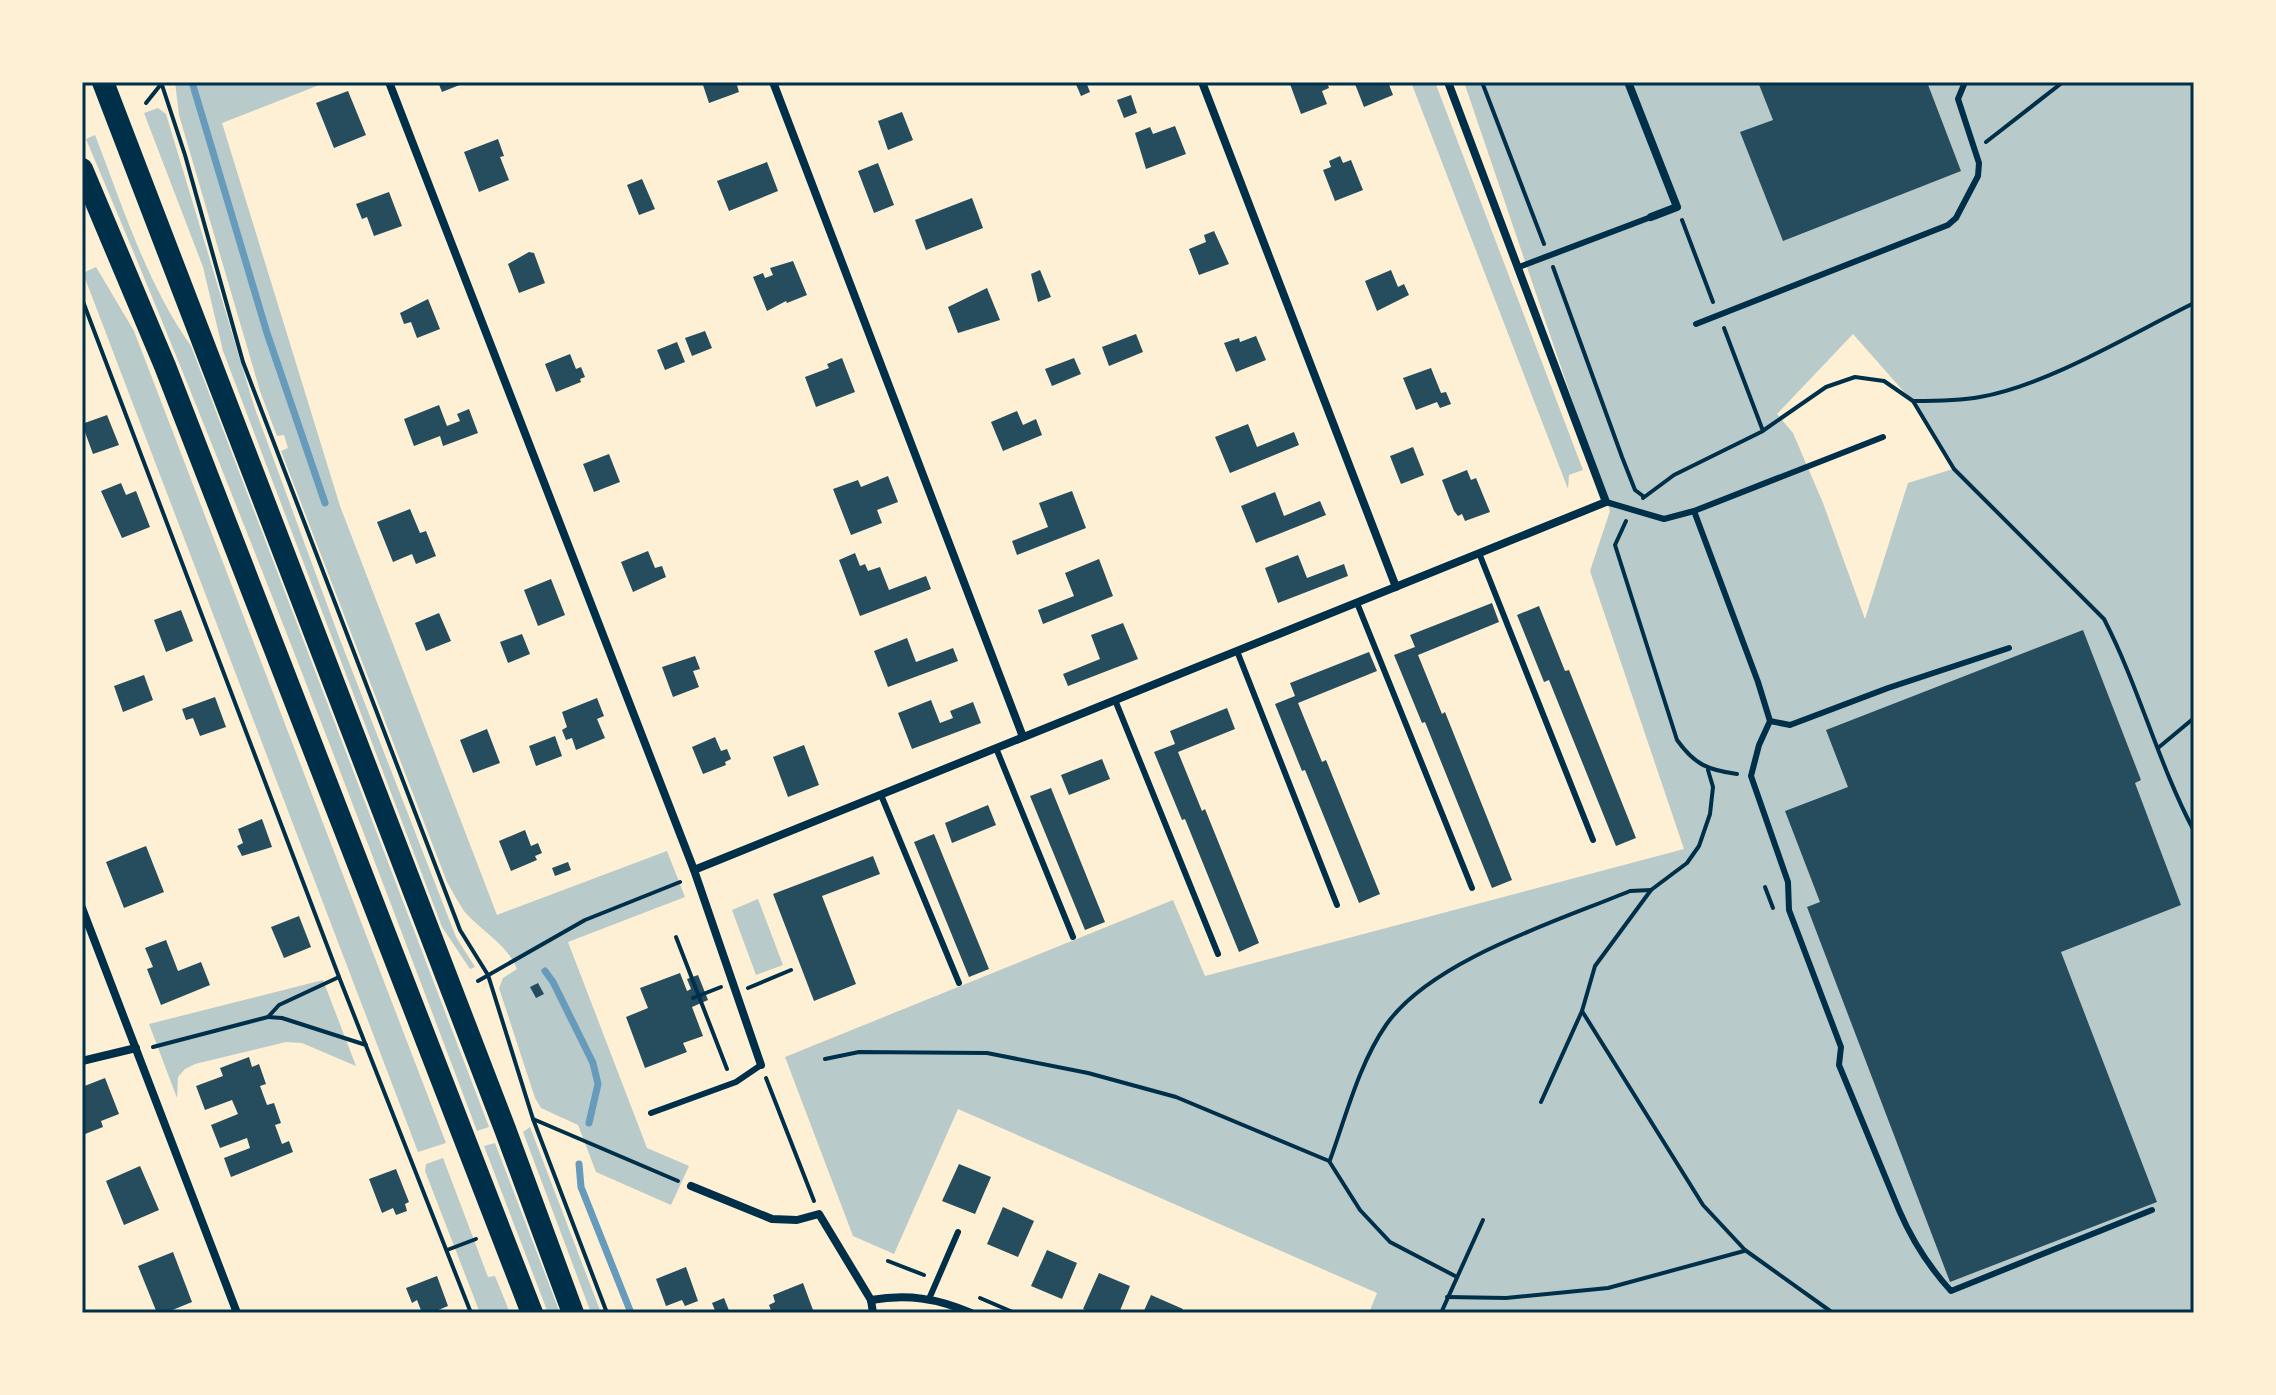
<svg xmlns="http://www.w3.org/2000/svg" width="2276" height="1395" font-family="Quicksand,sans-serif">
<style>
.green{fill:#b9caca;fill-rule:evenodd}
.lines{fill:none;stroke-linecap:round;stroke-linejoin:round}
.stream{stroke:#669bbc;stroke-width:7}
.building{fill:#264d5e}
.path{stroke:#003049;stroke-width:4}
.service{stroke:#003049;stroke-width:6}
.minor{stroke:#003049;stroke-width:8}
.trunk{stroke:#003049;stroke-width:22}
.neatline{fill:none;stroke:#003049;stroke-width:3}
</style>
<rect width="100%" height="100%" fill="#fdf0d5"/>
<!-- green -->
<g class="green">
<path d="M175 82H327L222 123 340 506 497 915 667 851 685 897 568 942 647 1148 689 1166 671 1205 596 1172 578 1125 541 1108 535 1098 499 988 503 978 517 969C508 945 481 931 464 911 458 902 453 892 447 882L281 451 288 448 284 435 277 436 260 391 179 115Z"/>
<path d="M1411 82H1435L1583 470 1569 475 1568 489Z"/>
<path d="M1464 82H2194V1313H1369L1377 1293 958 1109 894 1254 853 1236 785 1057 1173 900 1205 976 1684 849 1590 571 1610 511ZM1853 334 1912 401 1953 469 1908 483 1865 619 1823 503 1793 433 1777 414Z"/>
<path d="M158 108 166 114 254 406 339 637 456 937 475 967 470 969 442 927 223 351 203 267 144 113Z"/>
<path d="M95 135C123 207 146 282 191 346L489 1127 477 1131C351 798 225 466 86 139Z"/>
<path d="M96 267 134 331 446 1143 418 1152 83 273Z"/>
<path d="M758 899 783 965 756 975 732 910Z"/>
<path d="M323 980 356 1066 302 1043 286 1042 195 1064 185 1069 178 1077 177 1098 149 1024Z"/>
<path d="M530 1127 601 1313H591L523 1132Z"/>
<path d="M495 1143 560 1313H548L484 1146Z"/>
<path d="M443 1158 488 1277 495 1276 510 1313H480L425 1171 426 1164Z"/>
</g>
<g class="lines">
<!-- stream -->
<g class="stream">
<path d="M192 82 267 333 325 503"/>
<path d="M545 971 553 982 593 1063 598 1084 589 1123"/>
<path d="M579 1164 581 1187 631 1313"/>
</g>
</g>
<!-- building -->
<g class="building">
<path d="M438 82H467L442 92Z"/>
<path d="M702 82H736L739 92 709 103Z"/>
<path d="M1075 82H1086L1090 92 1081 96Z"/>
<path d="M1294 82H1327L1329 88 1322 91 1327 104 1301 114 1290 84Z"/>
<path d="M1360 82H1388L1393 95 1364 107 1355 84Z"/>
<path d="M1758 82H1927L1961 171 1783 241 1740 132 1773 120Z"/>
<path d="M348 91 366 135 334 148 316 103Z"/>
<path d="M1131 95 1137 113 1124 118 1117 100Z"/>
<path d="M902 112 913 140 888 150 878 121Z"/>
<path d="M1175 126 1186 154 1146 169 1135 133 1150 127 1153 134Z"/>
<path d="M498 139 504 156 500 157 509 180 479 192 464 152Z"/>
<path d="M1340 156 1343 163 1351 160 1363 190 1335 201 1323 170 1331 167 1329 161Z"/>
<path d="M767 162 778 191 729 211 717 181Z"/>
<path d="M878 163 894 205 874 213 858 171Z"/>
<path d="M642 179 655 209 639 215 627 185Z"/>
<path d="M389 192 402 226 374 236 367 217 362 219 356 204Z"/>
<path d="M972 198 983 228 926 250 915 220Z"/>
<path d="M1214 231 1229 264 1199 275 1189 249 1206 242 1204 235Z"/>
<path d="M529 252 534 253 545 283 519 293 508 264Z"/>
<path d="M793 261 807 295 787 303 786 301 767 311 753 277 763 273 765 278 773 275 770 268Z"/>
<path d="M1040 270 1051 297 1038 302 1031 274Z"/>
<path d="M1391 270 1398 287 1404 284 1409 295 1377 311 1365 281Z"/>
<path d="M987 288 1000 320 958 333 948 307Z"/>
<path d="M428 299 440 329 417 338 411 322 404 324 400 313Z"/>
<path d="M705 331 712 348 692 356 685 338Z"/>
<path d="M1136 334 1143 352 1109 366 1102 347Z"/>
<path d="M1256 336 1266 360 1236 372 1224 343 1239 338 1240 342Z"/>
<path d="M677 342 685 362 665 370 657 350Z"/>
<path d="M570 354 576 369 581 367 585 377 580 379 581 382 556 392 545 364Z"/>
<path d="M842 358 855 392 816 407 805 377 829 368 827 364Z"/>
<path d="M1074 358 1081 374 1052 386 1045 369Z"/>
<path d="M1431 368 1441 393 1446 392 1451 404 1440 408 1437 402 1416 410 1403 378Z"/>
<path d="M439 405 447 426 460 421 457 414 469 409 478 433 443 446 440 436 414 446 404 419Z"/>
<path d="M1017 411 1023 425 1036 419 1042 435 1003 451 991 422Z"/>
<path d="M107 415 119 445 93 454 82 424Z"/>
<path d="M1248 424 1257 447 1294 432 1299 445 1230 473 1215 437Z"/>
<path d="M1413 447 1424 475 1401 484 1390 456Z"/>
<path d="M609 454 620 482 594 492 583 464Z"/>
<path d="M1467 470 1471 480 1476 478 1490 512 1465 521 1462 514 1458 516 1454 511 1442 480Z"/>
<path d="M888 476 898 502 877 510 882 523 851 535 833 489 858 480 861 487Z"/>
<path d="M121 483 126 495 136 491 150 527 122 538 101 491Z"/>
<path d="M1072 491 1086 528 1017 555 1012 541 1048 527 1039 503Z"/>
<path d="M1275 492 1284 516 1320 501 1326 515 1256 543 1241 506Z"/>
<path d="M410 509 420 533 426 531 436 556 416 564 412 554 393 562 377 522Z"/>
<path d="M648 551 655 568 662 566 666 577 633 592 621 562Z"/>
<path d="M855 553 860 566 865 564 868 571 880 567 889 590 926 576 931 589 860 616 839 560Z"/>
<path d="M1298 555 1307 578 1344 564 1348 576 1278 603 1265 568Z"/>
<path d="M1099 559 1113 596 1043 624 1038 610 1074 596 1065 573Z"/>
<path d="M551 579 565 615 538 626 524 590Z"/>
<path d="M1492 603 1499 622 1418 655 1442 714 1445 712 1512 880 1492 888 1425 722 1422 723 1394 655 1415 647 1410 635Z"/>
<path d="M1539 606 1565 671 1569 670 1636 838 1616 846 1549 680 1544 682 1517 615Z"/>
<path d="M181 610 193 641 166 652 154 620Z"/>
<path d="M439 613 451 641 426 651 415 623Z"/>
<path d="M1123 623 1138 659 1068 686 1063 674 1100 659 1091 635Z"/>
<path d="M2083 630 2141 780 2135 783 2181 905 2061 952 2157 1202 1950 1282 1807 907 1820 902 1785 811 1848 787 1826 730Z"/>
<path d="M522 634 530 654 508 663 500 642Z"/>
<path d="M907 638 916 662 953 648 958 661 888 687 874 651Z"/>
<path d="M1369 652 1377 671 1298 703 1322 762 1326 760 1380 894 1359 903 1305 770 1302 771 1275 704 1295 696 1290 683Z"/>
<path d="M695 656 700 669 693 671 699 687 673 697 662 667Z"/>
<path d="M144 675 153 700 123 712 114 686Z"/>
<path d="M215 697 226 727 200 736 193 718 186 720 182 709Z"/>
<path d="M597 698 604 716 597 719 605 738 576 750 572 738 566 740 562 730 567 727 562 712Z"/>
<path d="M931 700 940 723 953 718 950 711 973 702 981 723 912 749 898 713Z"/>
<path d="M1227 708 1235 729 1178 752 1202 811 1205 809 1259 943 1239 952 1185 819 1182 820 1154 752 1175 744 1170 731Z"/>
<path d="M487 729 500 763 473 773 460 740Z"/>
<path d="M555 736 562 756 536 766 529 746Z"/>
<path d="M715 737 721 751 727 749 731 759 725 762 726 765 703 774 692 747Z"/>
<path d="M804 745 819 785 788 797 773 757Z"/>
<path d="M1102 759 1110 779 1069 795 1061 775Z"/>
<path d="M1051 788 1105 922 1085 930 1030 796Z"/>
<path d="M988 805 996 825 952 843 945 823Z"/>
<path d="M262 819 272 847 242 856 237 846 243 843 238 829Z"/>
<path d="M525 830 531 846 538 843 542 853 535 856 537 860 511 871 499 841Z"/>
<path d="M934 834 989 969 969 977 914 842Z"/>
<path d="M146 846 164 892 124 908 106 862Z"/>
<path d="M873 856 880 874 822 896 856 984 814 1001 773 894Z"/>
<path d="M568 862 571 870 555 876 552 868Z"/>
<path d="M299 916 311 947 284 958 271 927Z"/>
<path d="M166 940 178 971 201 962 210 985 161 1005 147 969 153 967 145 948Z"/>
<path d="M680 973 687 991 691 989 687 979 698 975 708 1000 692 1007 703 1036 683 1043 687 1052 645 1068 626 1017 648 1008 640 988Z"/>
<path d="M538 983 544 994 536 998 530 987Z"/>
<path d="M249 1057 252 1067 259 1064 266 1084 260 1086 267 1105 274 1103 281 1123 275 1125 282 1144 289 1141 293 1152 231 1177 224 1158 250 1148 247 1138 220 1148 211 1125 238 1114 232 1100 205 1110 196 1086 223 1076 220 1068Z"/>
<path d="M105 1078 119 1114 101 1121 103 1127 85 1134 82 1127V1087Z"/>
<path d="M959 1164 991 1177 975 1214 942 1201Z"/>
<path d="M140 1166 159 1210 124 1225 106 1181Z"/>
<path d="M396 1169 409 1202 405 1204 407 1211 396 1215 393 1208 382 1213 369 1179Z"/>
<path d="M1003 1207 1034 1221 1018 1257 987 1244Z"/>
<path d="M1047 1250 1077 1263 1062 1299 1031 1286Z"/>
<path d="M173 1252 192 1302 165 1313H157L138 1266Z"/>
<path d="M686 1267 698 1301 685 1306 682 1300 666 1306 656 1279Z"/>
<path d="M1099 1273 1130 1286 1119 1313H1093L1083 1309Z"/>
<path d="M437 1276 448 1306 431 1313H422L417 1300 412 1303 406 1288Z"/>
<path d="M803 1283 813 1310 805 1313H772L769 1305 775 1302 773 1295Z"/>
<path d="M1151 1295 1183 1309 1181 1313H1143Z"/>
<path d="M724 1298 730 1313H716L712 1303Z"/>
</g>
<g class="lines">
<!-- path -->
<g class="path">
<path d="M161 82 185 155 243 362 460 930 488 975 533 1119 607 1313"/>
<path d="M1482 82 1544 244"/>
<path d="M146 103 162 83"/>
<path d="M1986 142 2063 82"/>
<path d="M1682 220 1713 302"/>
<path d="M82 254 83 253"/>
<path d="M1553 267 1622 457 1635 490 1643 496"/>
<path d="M82 299 339 977 471 1313"/>
<path d="M1913 401C1935 401 1958 401 1980 397 2048 385 2131 334 2194 303"/>
<path d="M1764 430 1826 387 1855 377 1884 381 1913 401 1954 469 2104 619C2139 687 2158 763 2194 831"/>
<path d="M1643 498 1674 475 1763 431 1724 328"/>
<path d="M1626 521 1615 545 1677 740C1695 765 1708 770 1737 774"/>
<path d="M2158 748 2194 718"/>
<path d="M1708 770 1713 787 1710 814 1699 846 1687 863 1651 890 1595 966 1582 1011 1703 1205 1745 1250 1833 1313"/>
<path d="M1765 887 1773 908"/>
<path d="M676 937 727 1069"/>
<path d="M478 981 585 920 680 882"/>
<path d="M748 988 791 970"/>
<path d="M693 998 721 987"/>
<path d="M268 1017 282 1018 366 1045"/>
<path d="M153 1047 268 1017 279 1005 339 977"/>
<path d="M825 1059 859 1052 987 1053 1088 1073 1176 1097 1329 1161 1360 1210 1390 1242 1457 1277"/>
<path d="M766 1078 814 1201"/>
<path d="M1541 1102 1582 1011"/>
<path d="M533 1119 678 1181"/>
<path d="M1330 1160C1346 1116 1359 1064 1386 1025 1431 960 1558 921 1630 891L1651 890"/>
<path d="M447 1250 476 1239"/>
<path d="M888 1261 924 1275"/>
<path d="M1447 1297 1506 1298 1608 1288 1744 1251"/>
<path d="M980 1298 1015 1313"/>
<path d="M1441 1313 1483 1220"/>
</g>
<!-- service -->
<g class="service">
<path d="M1519 267 1651 217"/>
<path d="M1696 324 1948 225 1956 218 1978 176 1979 163 1958 99 1965 82"/>
<path d="M1606 502 1664 519 1694 511 1883 437"/>
<path d="M1694 511 1758 682 1770 721 1759 745 1751 776 1788 882 1789 910 1841 1047 1839 1065 1899 1210C1911 1238 1930 1268 1951 1291L2152 1210"/>
<path d="M1479 553 1593 840"/>
<path d="M1357 603 1472 888"/>
<path d="M1237 651 1337 905"/>
<path d="M1115 700 1218 954"/>
<path d="M1770 721 1790 725 1888 688 2009 648"/>
<path d="M996 748 1073 937"/>
<path d="M881 795 959 983"/>
<path d="M651 1113 736 1082 761 1065"/>
<path d="M929 1299 958 1232"/>
</g>
<!-- minor -->
<g class="minor">
<path d="M389 82 694 870 761 1065"/>
<path d="M773 82 1023 737"/>
<path d="M1202 82 1396 587"/>
<path d="M1628 82 1677 207 1651 217"/>
<path d="M694 870 1606 502 1448 82"/>
<path d="M82 908 237 1313"/>
<path d="M82 1061 136 1048"/>
<path d="M691 1186 772 1219 797 1220 819 1214 871 1300 873 1313"/>
<path d="M871 1300C907 1294 937 1298 971 1313"/>
</g>
<!-- trunk -->
<g class="trunk">
<path d="M103 82 505 1129 573 1313"/>
<path d="M82 169 165 366 532 1313"/>
</g>
</g>
<!-- border -->
<rect width="2276" height="1395" fill="none" stroke="#fdf0d5" stroke-width="168"/>
<rect x="84" y="84" width="2108" height="1227" class="neatline"/>
</svg>
